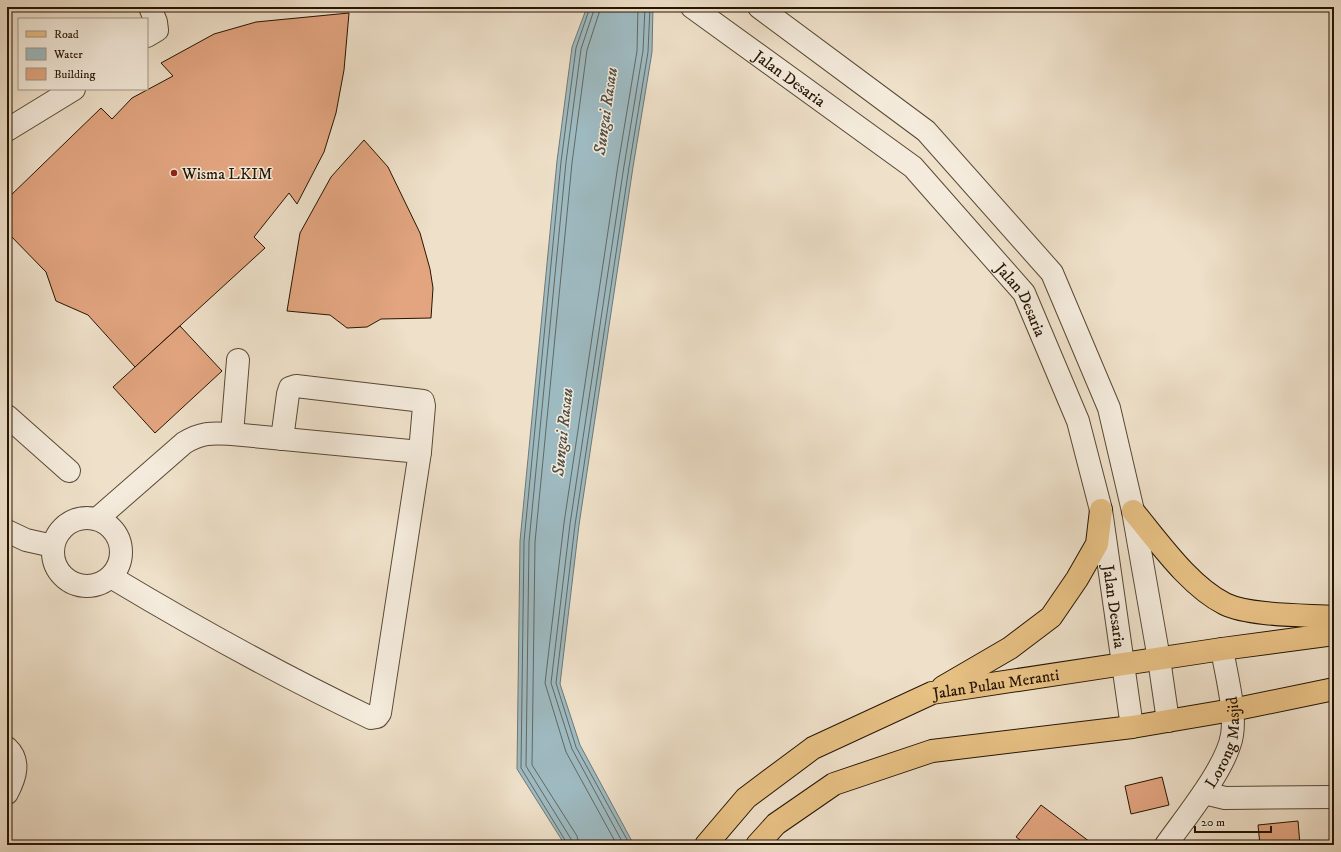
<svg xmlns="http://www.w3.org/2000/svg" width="1341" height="852" font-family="'IM FELL DW Pica',serif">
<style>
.water{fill:#9ebac1;stroke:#6e7875}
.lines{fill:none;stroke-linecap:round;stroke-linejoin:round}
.shore{stroke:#626862;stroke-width:1}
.building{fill:#e2a580;stroke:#261502}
.minor-casing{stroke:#584834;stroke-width:24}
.major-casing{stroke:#261502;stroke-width:24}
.minor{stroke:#f4ebdc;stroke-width:22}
.major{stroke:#e7c084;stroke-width:22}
.poi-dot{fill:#8f2418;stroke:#f4ebdc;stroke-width:1.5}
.labels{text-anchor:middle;stroke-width:3;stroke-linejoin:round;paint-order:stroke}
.street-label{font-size:16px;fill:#261502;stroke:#f4ebdc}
.poi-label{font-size:16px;fill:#261502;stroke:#f4ebdc;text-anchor:start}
.water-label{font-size:17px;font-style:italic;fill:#504f45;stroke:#f4ebdc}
</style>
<rect width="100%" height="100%" fill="#eee0c9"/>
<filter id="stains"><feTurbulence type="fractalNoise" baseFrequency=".005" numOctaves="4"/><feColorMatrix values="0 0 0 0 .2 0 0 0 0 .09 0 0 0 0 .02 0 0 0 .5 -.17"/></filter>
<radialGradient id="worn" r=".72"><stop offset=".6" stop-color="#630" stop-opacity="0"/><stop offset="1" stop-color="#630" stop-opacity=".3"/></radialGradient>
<!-- water -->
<path class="water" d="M587 7H653L652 52 633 167 579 525 560 684 580 745 634 845H565L517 769 520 541 557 161 572 47Z"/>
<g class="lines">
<!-- shore -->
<g class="shore">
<path d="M568 845 521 768 524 541 561 162 576 48 590 7"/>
<path d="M573 845 571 839 526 766 529 542 566 162 581 49 595 7"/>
<path d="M579 845 577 836 532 765 535 542 572 163 587 50 601 7"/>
<path d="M617 845 566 752 545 683 564 523 618 165 637 51 638 7"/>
<path d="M624 845 572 749 551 683 570 524 624 166 643 51 645 7"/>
<path d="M630 845 576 747 556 683 575 525 629 167 648 52 650 7"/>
</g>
</g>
<!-- building -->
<g class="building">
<path d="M349 13 344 70 336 113 324 152 297 204 289 193 254 237 265 248 135 367 88 315 56 301 46 272 7 232V199L101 108 112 119 132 98 173 76 161 63 214 34 256 22Z"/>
<path d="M364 140 388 167 420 233 430 269 433 288 431 318 381 319 367 327 347 328 330 315 287 311 300 233 331 177Z"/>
<path d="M180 326 222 371 155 433 113 387Z"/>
<path d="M1162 777 1169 805 1131 814 1125 786Z"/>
<path d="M1041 805 1094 845H1027L1016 837Z"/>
<path d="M1298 821 1300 845H1260L1258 825Z"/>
<path d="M1334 843V845H1315Z"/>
</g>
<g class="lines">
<defs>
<g id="minor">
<path id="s1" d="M692 7 913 167 1024 293 1078 421 1101 510 1132 727"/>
<path d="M759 7 926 131 1052 273 1109 408 1133 511 1159 659 1168 721"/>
<path d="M147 36 157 30 156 22 150 7"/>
<path d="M7 130 74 89"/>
<path d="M7 416 69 471"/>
<path d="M232 434 238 360"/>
<path d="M282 439 288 394 290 388 296 386 423 401 424 406 420 452"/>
<circle cx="87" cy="552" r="34"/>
<path d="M97 519 184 443C202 432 212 433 232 434L420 452 380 713 377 717 371 718C281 675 196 628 111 577"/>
<path d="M7 531 26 540 53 546"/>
<path d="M7 748C21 761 15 778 7 793"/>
<path d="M1204 793 1225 798 1334 797"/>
<path id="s2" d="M1166 845C1185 818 1227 767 1232 735 1236 710 1226 674 1222 649"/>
</g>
<g id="major">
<path d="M1133 511C1158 541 1189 586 1225 604 1250 616 1305 615 1334 617"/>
<path d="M943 687 1010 648 1051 617 1077 579 1097 544 1101 510"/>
<path id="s3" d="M706 845 746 798 813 748 932 693 1222 649 1334 634"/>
<path d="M757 845 776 824 834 784 932 751 1132 727 1232 710 1334 689"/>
</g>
</defs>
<!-- minor casing -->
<use href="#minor" class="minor-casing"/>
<!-- major casing -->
<use href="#major" class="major-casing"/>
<!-- minor -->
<use href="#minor" class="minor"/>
<!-- major -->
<use href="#major" class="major"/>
</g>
<!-- markers -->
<circle class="poi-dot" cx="174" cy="173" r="4"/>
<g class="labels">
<!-- street labels -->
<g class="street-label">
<text dy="6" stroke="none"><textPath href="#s1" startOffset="121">Jalan Desaria</textPath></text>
<text dy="6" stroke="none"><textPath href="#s1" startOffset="445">Jalan Desaria</textPath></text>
<text dy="6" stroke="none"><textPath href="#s1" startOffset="769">Jalan Desaria</textPath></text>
<text dy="6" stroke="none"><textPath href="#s3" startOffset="341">Jalan Pulau Meranti</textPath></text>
<text dy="6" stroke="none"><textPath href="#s2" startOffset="120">Lorong Masjid</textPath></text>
</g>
<!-- poi labels -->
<g class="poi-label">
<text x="182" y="179">Wisma LKIM</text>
</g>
<!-- water labels -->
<g class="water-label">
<text transform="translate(605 111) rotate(-82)" y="6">Sungai Rasau</text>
<text transform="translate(562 432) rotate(-84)" y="6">Sungai Rasau</text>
</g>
</g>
<!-- margin -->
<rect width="1341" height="852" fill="none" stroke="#eee0c9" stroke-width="24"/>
<rect x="8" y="8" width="1325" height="836" fill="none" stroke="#261502" stroke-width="2"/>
<rect x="12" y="12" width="1317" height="828" fill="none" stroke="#261502"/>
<!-- legend -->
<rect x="18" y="18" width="130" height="72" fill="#f4ebdc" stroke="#a29585"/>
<rect x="26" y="31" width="20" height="6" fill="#e7c084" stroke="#a29585"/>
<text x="54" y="38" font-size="12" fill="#261502">Road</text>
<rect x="26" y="48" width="20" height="12" fill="#9ebac1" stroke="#a29585"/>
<text x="54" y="58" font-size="12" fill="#261502">Water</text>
<rect x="26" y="68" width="20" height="12" fill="#e2a580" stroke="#a29585"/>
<text x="54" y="78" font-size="12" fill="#261502">Building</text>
<!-- scale -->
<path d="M1195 826v6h76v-6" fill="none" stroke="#261502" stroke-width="2"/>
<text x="1201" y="826" font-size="12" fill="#261502" stroke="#f4ebdc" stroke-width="3" paint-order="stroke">20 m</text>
<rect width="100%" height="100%" filter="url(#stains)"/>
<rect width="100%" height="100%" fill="url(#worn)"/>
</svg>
